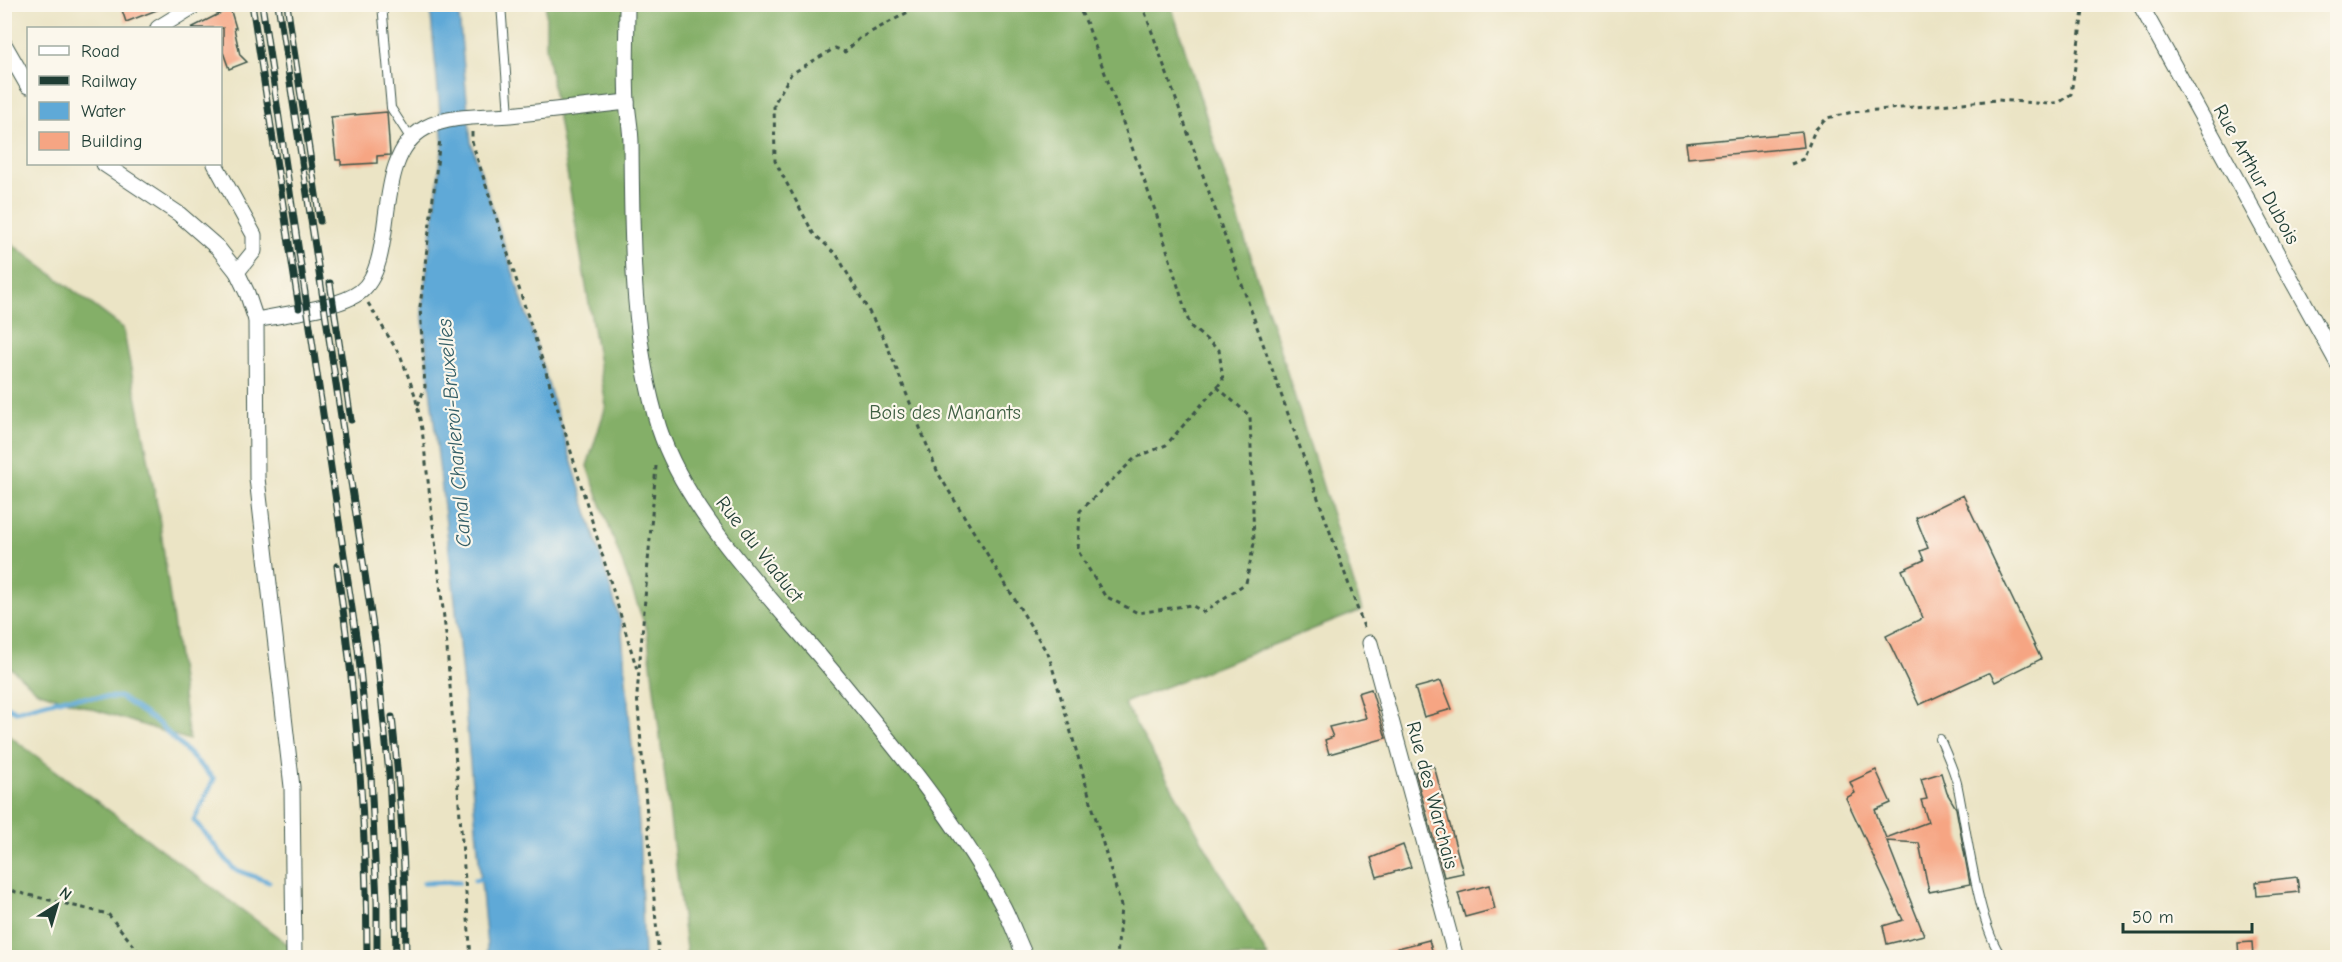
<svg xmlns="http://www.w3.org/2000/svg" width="2342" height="962" font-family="'Comic Neue',sans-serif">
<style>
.forest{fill:#84af67;stroke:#52764e;stroke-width:1.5}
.water{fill:#5fa9d7;stroke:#3f7386;stroke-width:1.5}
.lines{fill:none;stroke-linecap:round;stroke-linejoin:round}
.stream{stroke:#5fa9d7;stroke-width:5}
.building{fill:#f6a583}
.lane-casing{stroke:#3e564a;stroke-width:10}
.street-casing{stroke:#3e564a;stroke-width:17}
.path{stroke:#3e564a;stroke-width:3;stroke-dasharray:4.5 4.5;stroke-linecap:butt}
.lane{stroke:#fff;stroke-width:8}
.street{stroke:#fff;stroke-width:15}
.rail-casing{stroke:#1f3d34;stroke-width:7}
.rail{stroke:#fbf7ec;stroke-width:4.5;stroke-dasharray:14;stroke-linecap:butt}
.labels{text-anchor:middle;stroke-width:4.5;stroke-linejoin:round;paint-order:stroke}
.street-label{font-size:20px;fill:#1f3d34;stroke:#fbf7ec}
.park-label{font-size:20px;fill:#406044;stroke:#fbf7ec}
.water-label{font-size:21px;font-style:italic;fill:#325d65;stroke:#fbf7ec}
</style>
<rect width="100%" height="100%" fill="#fbf7ec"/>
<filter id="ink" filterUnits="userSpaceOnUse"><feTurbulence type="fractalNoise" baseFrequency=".0167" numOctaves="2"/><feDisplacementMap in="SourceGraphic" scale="12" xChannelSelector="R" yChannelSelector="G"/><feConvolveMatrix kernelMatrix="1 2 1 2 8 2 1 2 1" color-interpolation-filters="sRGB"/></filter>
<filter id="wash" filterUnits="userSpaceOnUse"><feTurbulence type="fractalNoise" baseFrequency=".008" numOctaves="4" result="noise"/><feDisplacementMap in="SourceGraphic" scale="24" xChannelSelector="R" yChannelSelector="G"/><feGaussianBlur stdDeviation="1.35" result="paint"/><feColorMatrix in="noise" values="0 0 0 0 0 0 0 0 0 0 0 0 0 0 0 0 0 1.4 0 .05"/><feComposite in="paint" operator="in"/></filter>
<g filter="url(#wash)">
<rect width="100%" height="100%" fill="#ebe4c5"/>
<!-- forest -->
<g class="forest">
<path d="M546 5H1171L1362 610 1124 703 1268 957H687L647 631 587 466 606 406 546 46Z"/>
<path d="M4 238 123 328 158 509 189 740 37 691 5 663Z"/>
<path d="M4 732 305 957H5Z"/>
</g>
<!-- water -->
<path class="water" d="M430 5H458L471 142 535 341 621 623 639 825 644 957H488L455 600 430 388 422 308 443 144Z"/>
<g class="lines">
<!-- stream -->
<g class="stream">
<path d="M4 705 16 711 66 698 120 697 158 723 214 779 194 820 234 869 269 882"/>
<path d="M475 880 488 879"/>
<path d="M424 883 459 882"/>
</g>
</g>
<g id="blocks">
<!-- building -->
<g class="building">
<path d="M120 4H167V6L126 22Z"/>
<path d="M223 8H230L236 28H234L240 55 247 62 229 69 223 52V28H191L223 12Z"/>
<path d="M387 112 390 155 377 156V163L341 165V160H336L331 117Z"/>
<path d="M1802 132 1804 147 1688 158 1686 143Z"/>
<path d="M1963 495 2041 659 1995 682 1990 673H1988L1919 705 1886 636 1923 618 1902 570 1924 560 1920 551 1928 548 1916 518Z"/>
<path d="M1441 681 1452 709 1424 717 1415 688Z"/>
<path d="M1371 689 1386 738 1329 754 1325 740 1333 737 1329 727 1366 718 1358 693Z"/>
<path d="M1434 766 1463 873 1444 877 1415 772Z"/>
<path d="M1876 770 1891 803 1875 810 1886 838 1928 822 1921 800 1927 799 1921 779 1941 773 1947 793 1956 808 1970 884 1929 892 1919 843 1887 841 1924 935 1887 944 1883 926 1903 920 1846 798 1855 793 1850 782Z"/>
<path d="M1403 845 1411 867 1377 877 1371 858Z"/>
<path d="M2297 877 2299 892 2257 896 2256 882Z"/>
<path d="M1489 885 1495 909 1465 917 1458 893Z"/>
<path d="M1429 940 1434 957H1380L1379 953Z"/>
<path d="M2252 942 2253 957H2239L2238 943Z"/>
</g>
</g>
</g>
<g filter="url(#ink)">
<use href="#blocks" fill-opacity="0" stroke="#3e564a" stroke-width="1.5"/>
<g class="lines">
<defs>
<g id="lane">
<path d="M382 4 391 108 411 139"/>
<path d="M501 4 509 115"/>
<path d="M1940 739C1946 753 1953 768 1957 783 1966 824 1978 929 2003 958"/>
</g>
<g id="street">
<path d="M627 4C627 37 625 69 627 102 628 116 631 130 631 144 632 236 631 340 659 428 686 511 767 594 823 660 888 738 956 818 1004 908 1012 924 1018 941 1026 958"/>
<path d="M2140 4 2338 364"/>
<path d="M158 28 197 4"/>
<path d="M4 44 28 86"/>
<path d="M104 164 179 214 218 248 237 272 247 293 256 320 257 478 292 787 294 958"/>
<path d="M215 164 254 235V251L237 272"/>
<path d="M256 320C283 314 339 308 360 292 400 261 370 158 425 128 449 115 483 117 510 115 549 111 588 106 627 102"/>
<path d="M1370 643 1456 958"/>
</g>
</defs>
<!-- lane casing -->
<use href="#lane" class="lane-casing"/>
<!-- street casing -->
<use href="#street" class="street-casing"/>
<!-- path -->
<g class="path">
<path d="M923 4 860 38 845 52 835 48 791 74 774 104 775 161 813 233 837 255 885 340 938 473 1049 656 1121 906 1117 958"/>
<path d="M1077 4 1087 24 1156 213 1190 326 1219 350 1223 380 1217 387 1166 445 1135 458 1080 511 1078 551 1105 596 1138 613 1191 605 1204 612 1246 583 1254 543 1250 416 1217 387"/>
<path d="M1142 4 1365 630"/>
<path d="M472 132V142L562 422 639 676"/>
<path d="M1791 164 1803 159 1815 130 1827 118 1853 112 1998 100 2048 104 2060 102 2071 94 2084 4"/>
<path d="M368 303 401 357 415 395 422 429 446 635 471 958"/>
<path d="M418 405 425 387 420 307 440 139"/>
<path d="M656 466 637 695 659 958"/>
<path d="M4 887 16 892 108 914 144 958"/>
</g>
<!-- lane -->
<use href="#lane" class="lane"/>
<!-- street -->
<use href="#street" class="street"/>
<defs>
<g id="rail">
<path d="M252 4 299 308"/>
<path d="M262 4 358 649 371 775 377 902V958"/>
<path d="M278 4 376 646 389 774 395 905 396 958"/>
<path d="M287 4 320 221"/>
<path d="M330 283 351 420"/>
<path d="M337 566C356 696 367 826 367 958"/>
<path d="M392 717C401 797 406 877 406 958"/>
</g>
</defs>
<!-- rail casing -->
<use href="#rail" class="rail-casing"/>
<!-- rail -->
<use href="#rail" class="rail"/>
</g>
</g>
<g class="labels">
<!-- street labels -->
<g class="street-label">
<text transform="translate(2257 174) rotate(61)" y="7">Rue Arthur Dubois</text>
<text transform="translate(760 549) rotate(52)" y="7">Rue du Viaduct</text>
<text transform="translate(1433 795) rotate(75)" y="7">Rue des Warchais</text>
</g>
<!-- park labels -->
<g class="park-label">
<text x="945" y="419">Bois des Manants</text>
</g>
<!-- water labels -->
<g class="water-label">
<text transform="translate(454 433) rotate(-95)" y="7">Canal Charleroi-Bruxelles</text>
</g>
</g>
<!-- margin -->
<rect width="2342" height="962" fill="none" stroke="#fbf7ec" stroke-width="24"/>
<!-- legend -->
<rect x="27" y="27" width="195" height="138" fill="#fbf7ec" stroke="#a3ada2" stroke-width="1.5"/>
<rect x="39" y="46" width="30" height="9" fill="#ffffff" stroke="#a3ada2" stroke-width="1.5"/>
<text x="81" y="57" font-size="18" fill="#1f3d34">Road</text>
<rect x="39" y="76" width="30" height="9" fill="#1f3d34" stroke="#a3ada2" stroke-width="1.5"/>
<text x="81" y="87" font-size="18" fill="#1f3d34">Railway</text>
<rect x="39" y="102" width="30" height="18" fill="#5fa9d7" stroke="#a3ada2" stroke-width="1.5"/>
<text x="81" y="117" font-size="18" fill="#1f3d34">Water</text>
<rect x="39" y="132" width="30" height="18" fill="#f6a583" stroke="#a3ada2" stroke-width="1.5"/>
<text x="81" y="147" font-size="18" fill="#1f3d34">Building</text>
<!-- north arrow -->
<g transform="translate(57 905) rotate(37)" stroke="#fbf7ec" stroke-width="4.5" paint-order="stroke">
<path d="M0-4.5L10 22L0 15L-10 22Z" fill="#1f3d34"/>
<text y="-9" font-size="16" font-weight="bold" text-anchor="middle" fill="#1f3d34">N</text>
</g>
<!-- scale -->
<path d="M2123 923v9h129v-9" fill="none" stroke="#1f3d34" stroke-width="3"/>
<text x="2132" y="923" font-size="18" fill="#1f3d34" stroke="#fbf7ec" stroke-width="4.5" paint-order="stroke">50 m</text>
</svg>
